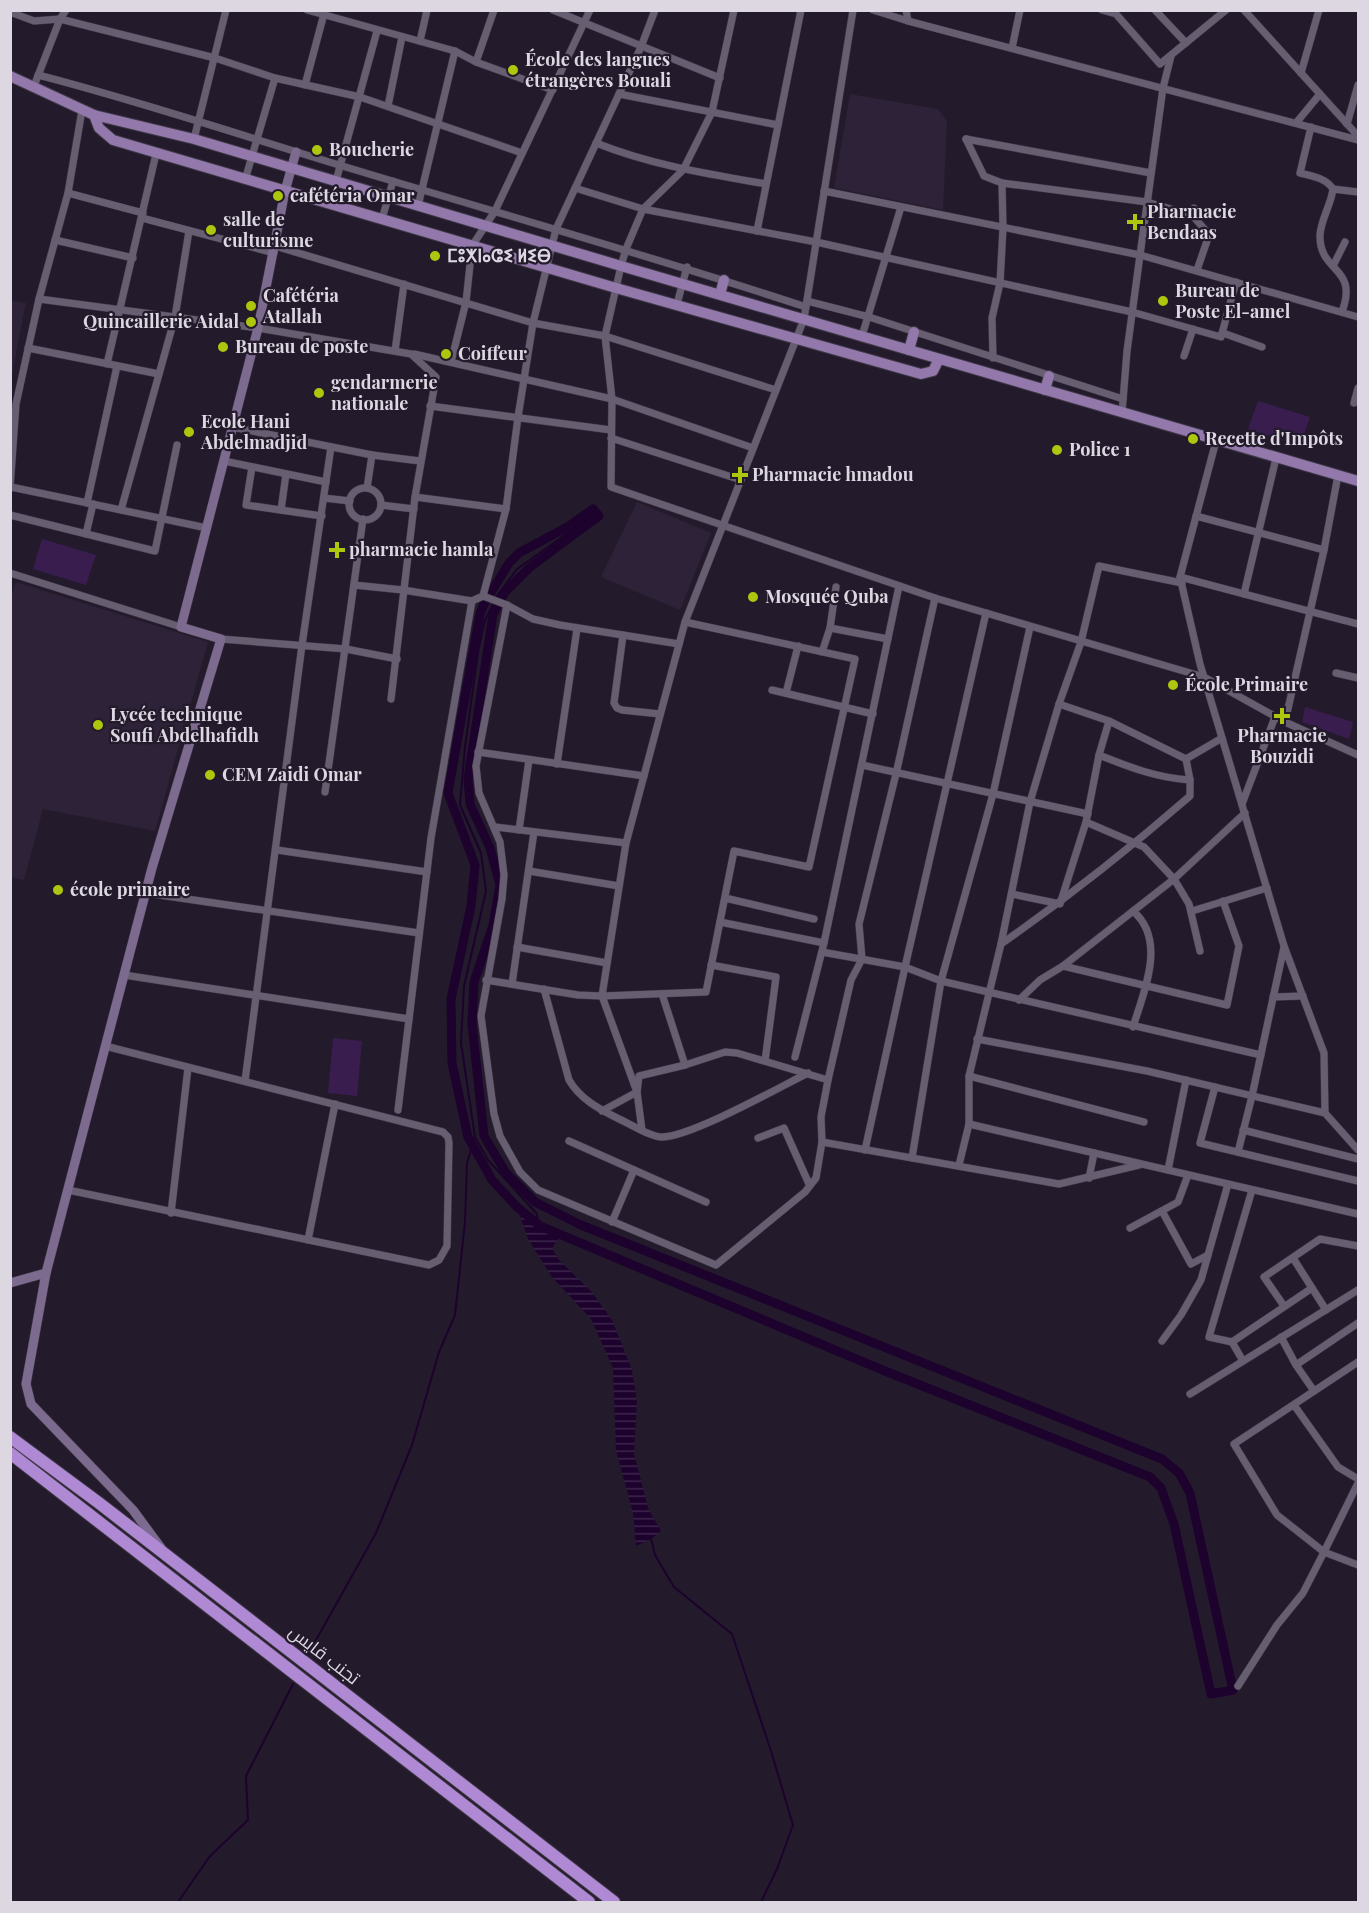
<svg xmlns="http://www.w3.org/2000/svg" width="1369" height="1913" font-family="'Playfair Display',Cairo,'Noto Sans Tifinagh',serif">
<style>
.built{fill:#2d2237}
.green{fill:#391d4f}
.water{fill:url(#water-rules)}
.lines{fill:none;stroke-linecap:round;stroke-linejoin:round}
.stream{stroke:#1c022d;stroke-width:2}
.canal{stroke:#1c022d;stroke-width:9}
.street-casing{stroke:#3e3845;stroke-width:8}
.secondary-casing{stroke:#3e3845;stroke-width:10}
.primary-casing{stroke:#3e3845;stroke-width:12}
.highway-casing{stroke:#3e3845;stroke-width:14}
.street{stroke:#675e71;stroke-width:7}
.secondary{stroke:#7d6b8f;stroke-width:9}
.primary{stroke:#9378ac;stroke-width:10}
.highway{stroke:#b089d4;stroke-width:12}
.poi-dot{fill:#adc60e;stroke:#231b2b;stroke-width:2}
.labels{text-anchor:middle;stroke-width:4.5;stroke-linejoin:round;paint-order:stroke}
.poi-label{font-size:18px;font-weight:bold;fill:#ddd7e2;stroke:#231b2b;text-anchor:start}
.street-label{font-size:18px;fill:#ddd7e2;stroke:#231b2b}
</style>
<defs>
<pattern id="water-rules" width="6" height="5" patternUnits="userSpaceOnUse" patternTransform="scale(1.5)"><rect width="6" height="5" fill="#1c022d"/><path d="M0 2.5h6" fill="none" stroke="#3d264b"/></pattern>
</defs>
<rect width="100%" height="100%" fill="#231b2b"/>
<!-- built -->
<g class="built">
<path d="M850 94 938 109 947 121 943 210 834 188Z"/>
<path d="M11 300 26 303 11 379 10 300Z"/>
<path d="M637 502 711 533 680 610 601 577Z"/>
<path d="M16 582 208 642 155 831 43 809 24 880 10 877V600Z"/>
</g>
<!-- green -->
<g class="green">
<path d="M1258 401 1310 417 1300 446 1248 429Z"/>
<path d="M42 539 96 555 86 585 33 569Z"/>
<path d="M1305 707 1353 722 1349 739 1302 722Z"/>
<path d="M333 1038 362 1041 357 1096 328 1093Z"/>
</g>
<!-- water -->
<path class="water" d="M517 1207 540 1226 561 1235 552 1248 559 1260 591 1291 612 1320 632 1370 637 1402 634 1453 648 1508 661 1531 651 1539 636 1546 633 1513 616 1451 613 1368 591 1319 552 1277 528 1239Z"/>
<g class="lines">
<!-- stream -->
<g class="stream">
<path d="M539 1227 537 1214 488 1160 475 1137 461 1043 464 986 486 891 481 853 460 805 465 747 478 652 485 620 497 596 517 569 593 515"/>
<path d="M651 1538 655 1555 674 1587 732 1634 771 1751 793 1825 777 1869 761 1902"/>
<path d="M311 1649 376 1533 412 1445 439 1352 455 1315 465 1222 467 1163 475 1137"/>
<path d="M178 1902 210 1856 248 1820 246 1776 293 1684"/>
</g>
<!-- canal -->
<path class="canal" d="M593 509 599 516 529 568 505 592 493 614 468 779 470 804 490 848 500 885 493 925 474 982 472 1024 484 1136 506 1173 535 1202 581 1225 1162 1459 1179 1473 1190 1493 1233 1690 1211 1694 1174 1524 1161 1488 1150 1477 885 1371 540 1226 517 1207 492 1180 468 1137 452 1063 451 999 471 906 475 865 448 793 480 614 484 604 509 563 519 553 569 526Z"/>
<defs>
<g id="street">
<path d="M307 10 455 51 476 62 553 90"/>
<path d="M553 10 720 78"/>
<path d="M734 10 712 112 683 170 643 209 626 249 621 266 605 336 612 399 611 487 935 598 1204 677 1285 722 1324 550 1338 475"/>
<path d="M873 10 908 21"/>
<path d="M906 10 908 21 1358 140"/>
<path d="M1102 10 1116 14 1160 64 1226 10"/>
<path d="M1155 10 1186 43"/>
<path d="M1244 10 1358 136"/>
<path d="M10 12 34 21 60 19 215 58 275 78 360 97 522 153"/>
<path d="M420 41 427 10"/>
<path d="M1012 48 1020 10"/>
<path d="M1171 56 1163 88 1140 255 1358 317"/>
<path d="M476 62 494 10"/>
<path d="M1301 73 1319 10"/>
<path d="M38 75C147 103 252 139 359 171 508 216 658 258 806 307"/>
<path d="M305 85 325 10"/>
<path d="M34 86 60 19 66 10"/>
<path d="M619 94 778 125"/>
<path d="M388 106 402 37"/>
<path d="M1296 123 1320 94"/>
<path d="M1347 124 1358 85"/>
<path d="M1311 127 1300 173C1312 176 1326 178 1333 189 1331 205 1321 219 1320 235 1319 274 1359 265 1342 312"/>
<path d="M194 139 226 10"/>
<path d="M966 139 1151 173"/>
<path d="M966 139 984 176 1002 183"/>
<path d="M596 143C651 165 708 174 766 184"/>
<path d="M245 180 275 78"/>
<path d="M336 181 377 31"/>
<path d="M575 188 643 209 816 242 1132 312 1221 337 1236 282"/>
<path d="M1333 189 1358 192"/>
<path d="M824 191 1140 255 1127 351 1122 413"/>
<path d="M68 193 143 213"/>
<path d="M418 206 455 51"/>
<path d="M1194 208 1192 215 1207 232V241L1197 270"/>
<path d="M142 218 274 253"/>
<path d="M382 219 393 181"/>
<path d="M757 231 801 10"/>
<path d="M55 240 133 258"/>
<path d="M275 246 533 323 605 336 776 390"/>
<path d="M1333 266 1345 242"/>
<path d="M39 299 258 328 411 354 436 377 415 497 391 699"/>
<path d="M807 301 869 317 1123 399"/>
<path d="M677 304 687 267"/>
<path d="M1223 333 1262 347"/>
<path d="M862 336 901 207"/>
<path d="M28 348 159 374"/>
<path d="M395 351 404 284"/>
<path d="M414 354 612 399 753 448"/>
<path d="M1184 356 1193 329"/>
<path d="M993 358 992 318 1000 283 1003 228 1002 183 1147 202 1192 215"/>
<path d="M451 362 466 302 472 246 495 211 590 10"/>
<path d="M107 364 156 154"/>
<path d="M1354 403 1358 388"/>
<path d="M430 406 611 430"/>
<path d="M232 427 372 455 367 488"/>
<path d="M611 438 741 480"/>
<path d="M1216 441 1180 577 1200 664 1284 946 1324 1053 1325 1113"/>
<path d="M372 455 420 461"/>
<path d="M224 461 326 482"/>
<path d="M252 467 246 505 322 516"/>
<path d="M11 487 207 528"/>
<path d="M10 488 16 404 39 299 68 193 82 110"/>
<circle cx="365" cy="504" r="16"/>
<path d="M415 497 506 509"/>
<path d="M324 498 350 501"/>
<path d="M87 503 117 366"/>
<path d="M381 505 414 509"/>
<path d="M121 510 175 317 189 231"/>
<path d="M281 510 286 474"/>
<path d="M10 515 155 551 177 445"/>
<path d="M1196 516 1324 550"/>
<path d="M86 534 93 504"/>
<path d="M10 573 181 627"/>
<path d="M1180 577 1358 624"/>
<path d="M354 585 403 590 472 601 483 596 506 509 518 417 533 323 556 229 641 47 655 10"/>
<path d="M1244 594 1276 458"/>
<path d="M483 596 507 605 533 619 560 625 679 644"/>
<path d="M507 605 476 766 479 793 500 842 504 875 502 899 481 1016 494 1114 500 1136 520 1172 538 1190 716 1265 805 1192 816 1178 822 1142 821 1117 828 1080 851 980 862 959 859 924 896 774 935 598"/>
<path d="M830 628 888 639"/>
<path d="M623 635 614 703 617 708 622 710 660 714"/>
<path d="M221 639 346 649 397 659"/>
<path d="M822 652 830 628 836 587"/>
<path d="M1336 673 1358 678"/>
<path d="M772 690 873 714"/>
<path d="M786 693 798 646"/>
<path d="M1285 722 1358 755"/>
<path d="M478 752 644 776"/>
<path d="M1099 755C1129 767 1157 778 1190 780"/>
<path d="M1186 759 1222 738"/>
<path d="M557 764 577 629"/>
<path d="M862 765 1088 814"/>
<path d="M325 792 363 519"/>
<path d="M1242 804 1275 717"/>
<path d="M1086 822 1144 847 1174 879 1189 904 1200 951"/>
<path d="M495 827 626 843"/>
<path d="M519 830 529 760"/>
<path d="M277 850 427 872"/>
<path d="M529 871 619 886"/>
<path d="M146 893 419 933"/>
<path d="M1012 894 1060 904 1086 822 1099 755 1109 721"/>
<path d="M725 898 814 919"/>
<path d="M1133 911C1167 940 1144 991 1133 1027"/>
<path d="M1192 911 1267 888"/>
<path d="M720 922 824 943"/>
<path d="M1001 944C1067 898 1129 849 1190 796V780L1186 759 1109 721 1059 704"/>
<path d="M517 947 607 963"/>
<path d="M822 952 905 967 941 981 1261 1055"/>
<path d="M711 965 776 977 765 1061"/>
<path d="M1063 966 1227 1005 1239 946 1223 901"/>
<path d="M124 975 409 1019"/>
<path d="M486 980 578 995 602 996 706 992 734 851 809 867 855 659 685 622"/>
<path d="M512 984 534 832"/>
<path d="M544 989 569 1080C580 1099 599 1109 619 1119 631 1124 648 1136 661 1137 689 1138 778 1088 808 1073"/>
<path d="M662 994 685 1065"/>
<path d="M1273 997 1303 996"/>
<path d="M1019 1000 1040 980 1063 966 1174 879 1245 813"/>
<path d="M977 1039 1147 1071 1325 1113 1358 1150"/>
<path d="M795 1057 824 943 899 586"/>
<path d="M969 1076 1144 1122"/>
<path d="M245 1081 302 645 331 447"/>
<path d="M1215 1087 1200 1143 1358 1181"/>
<path d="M398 1110 431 838 472 601"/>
<path d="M602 1111 637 1092 639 1076 685 1065 725 1052 737 1053 828 1080"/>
<path d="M969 1124 1358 1214"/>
<path d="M642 1130 637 1092 602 996 626 843 685 622 804 319 853 10"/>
<path d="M1243 1130 1358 1159"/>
<path d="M758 1138 784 1128 809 1184"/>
<path d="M569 1141 706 1202"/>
<path d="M822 1142 1059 1184 1139 1165"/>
<path d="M865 1150 905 967 986 613"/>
<path d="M1238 1152 1252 1096 1284 947"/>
<path d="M912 1158 941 981 993 794 1030 627"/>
<path d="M959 1165 969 1124V1076L1001 944 1030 802 1059 704 1081 642 1099 566 1182 583"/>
<path d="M1168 1170 1186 1080"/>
<path d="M1089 1178 1094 1153"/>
<path d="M68 1190 429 1265 439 1260 447 1246 449 1143 448 1137 443 1132 105 1046"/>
<path d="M1162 1211 1191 1264 1208 1255"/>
<path d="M171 1213 188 1068"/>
<path d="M612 1222 634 1170"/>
<path d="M1130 1228 1178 1202 1188 1175"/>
<path d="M308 1240 335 1104"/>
<path d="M1293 1258 1326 1310"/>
<path d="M1284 1306 1264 1277 1320 1239 1358 1246"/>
<path d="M1281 1337 1296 1365 1314 1391"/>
<path d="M1162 1341 1181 1315 1201 1280 1228 1184"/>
<path d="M1232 1342 1312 1288"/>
<path d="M1243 1361 1232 1342 1209 1337 1252 1190"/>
<path d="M1358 1362 1234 1444 1277 1515 1324 1552 1358 1483"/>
<path d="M1296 1365 1358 1323"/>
<path d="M1190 1394 1358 1290"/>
<path d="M1294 1405 1338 1467 1358 1479"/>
<path d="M1238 1686 1277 1625 1303 1593 1324 1552 1358 1565"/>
</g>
<g id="secondary">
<path d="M10 1283 46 1273"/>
<path d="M161 1548 133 1510 31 1404 26 1384 46 1273 152 868 221 639 181 627 258 328 285 191 296 152"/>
</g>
<g id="primary">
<path d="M10 76 94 115 194 139 621 266 1358 481"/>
<path d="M94 115 99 128 113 140 616 288 921 374 933 371 939 359"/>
<path d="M720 294 724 280"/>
<path d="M909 350 914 332"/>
<path d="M1045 390 1049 376"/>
</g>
<g id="highway">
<path d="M10 1437 99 1503 614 1902"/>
<path d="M10 1453 589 1902"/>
</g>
</defs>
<!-- street casing -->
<use href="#street" class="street-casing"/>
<!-- secondary casing -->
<use href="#secondary" class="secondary-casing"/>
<!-- primary casing -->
<use href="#primary" class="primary-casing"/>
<!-- highway casing -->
<use href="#highway" class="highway-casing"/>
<!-- street -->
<use href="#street" class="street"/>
<!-- secondary -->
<use href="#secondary" class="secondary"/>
<!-- primary -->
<use href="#primary" class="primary"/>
<!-- highway -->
<use href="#highway" class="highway"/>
</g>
<!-- markers -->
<g class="poi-dot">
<circle cx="513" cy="70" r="6"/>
<circle cx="317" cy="150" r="6"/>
<circle cx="278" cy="196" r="6"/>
<path d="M1132 213h6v6h6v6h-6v6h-6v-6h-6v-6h6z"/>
<circle cx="211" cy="230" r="6"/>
<circle cx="435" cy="256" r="6"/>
<circle cx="1163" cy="301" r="6"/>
<circle cx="251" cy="306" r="6"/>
<circle cx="251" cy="322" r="6"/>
<circle cx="223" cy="347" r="6"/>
<circle cx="446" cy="354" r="6"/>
<circle cx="319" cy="393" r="6"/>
<circle cx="189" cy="432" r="6"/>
<circle cx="1193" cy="439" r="6"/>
<circle cx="1057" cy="450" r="6"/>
<path d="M737 466h6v6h6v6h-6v6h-6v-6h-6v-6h6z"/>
<path d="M334 541h6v6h6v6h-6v6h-6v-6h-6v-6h6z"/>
<circle cx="753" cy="597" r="6"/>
<circle cx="1173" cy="685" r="6"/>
<path d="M1279 707h6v6h6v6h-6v6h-6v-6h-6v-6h6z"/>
<circle cx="98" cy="725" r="6"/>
<circle cx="210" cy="775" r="6"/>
<circle cx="58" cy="890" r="6"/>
</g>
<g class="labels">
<!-- poi labels -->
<g class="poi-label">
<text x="525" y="66">École des langues<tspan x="525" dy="21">étrangères Bouali</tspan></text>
<text x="329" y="156">Boucherie</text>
<text x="290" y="202">cafétéria Omar</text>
<text x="1147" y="218">Pharmacie<tspan x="1147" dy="21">Bendaas</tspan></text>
<text x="223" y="226">salle de<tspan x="223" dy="21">culturisme</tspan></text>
<text x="447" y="262">ⵎⵓⵅⵏⴰⵛⵉ ⵍⵉⴱ</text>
<text x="1175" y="297">Bureau de<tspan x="1175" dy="21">Poste El-amel</tspan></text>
<text x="263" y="302">Cafétéria<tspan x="263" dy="21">Atallah</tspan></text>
<text x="239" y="328" text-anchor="end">Quincaillerie Aidal</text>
<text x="235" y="353">Bureau de poste</text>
<text x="458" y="360">Coiffeur</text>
<text x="331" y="389">gendarmerie<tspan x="331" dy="21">nationale</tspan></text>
<text x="201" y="428">Ecole Hani<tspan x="201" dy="21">Abdelmadjid</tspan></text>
<text x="1205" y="445">Recette d'Impôts</text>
<text x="1069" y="456">Police 1</text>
<text x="752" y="481">Pharmacie hmadou</text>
<text x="349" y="556">pharmacie hamla</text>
<text x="765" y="603">Mosquée Quba</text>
<text x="1185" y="691">École Primaire</text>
<text x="110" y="721">Lycée technique<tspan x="110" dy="21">Soufi Abdelhafidh</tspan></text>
<text x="1282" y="742" text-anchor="middle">Pharmacie<tspan x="1282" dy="21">Bouzidi</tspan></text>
<text x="222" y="781">CEM Zaidi Omar</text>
<text x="70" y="896">école primaire</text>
</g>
<!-- street labels -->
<g class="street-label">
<text transform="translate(324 1655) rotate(38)" y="6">تجنب قايس</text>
</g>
</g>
<!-- border -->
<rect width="1369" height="1913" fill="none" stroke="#ddd7e2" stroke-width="24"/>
</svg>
